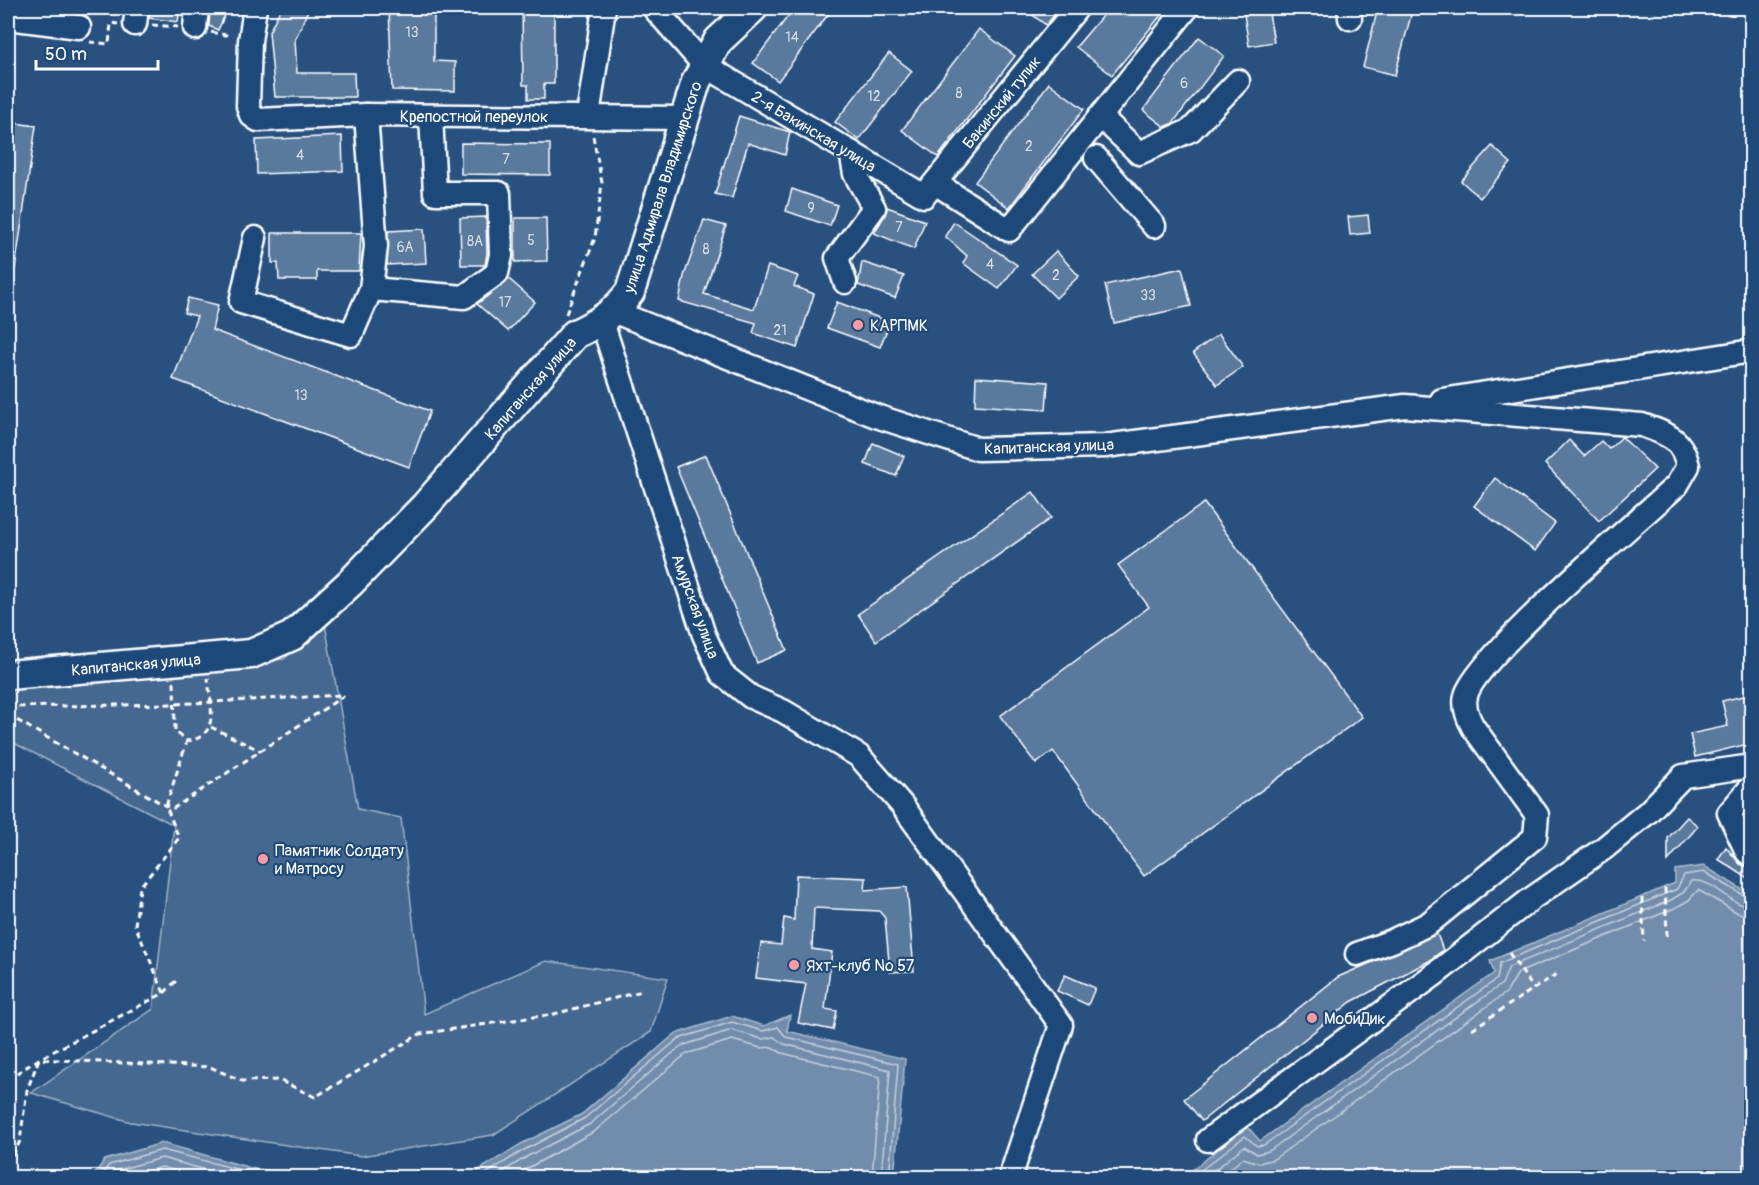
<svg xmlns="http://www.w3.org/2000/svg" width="1759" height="1185" font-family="Pangolin,sans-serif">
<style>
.green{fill:#446890;stroke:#a2b4c8;stroke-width:1.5}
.water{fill:#718dab;stroke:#aabbcd;stroke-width:1.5}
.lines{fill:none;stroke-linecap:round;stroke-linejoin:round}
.shore{stroke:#c6d1dd;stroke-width:1.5}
.building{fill:#5a7a9d;stroke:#fff;stroke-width:1.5}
.minor-casing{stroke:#fff;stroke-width:27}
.major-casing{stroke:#fff;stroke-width:33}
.path{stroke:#fff;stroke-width:3;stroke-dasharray:6 4.5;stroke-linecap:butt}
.minor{stroke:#1f4a7a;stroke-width:22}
.major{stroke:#1f4a7a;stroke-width:28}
.poi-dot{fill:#ff9aa2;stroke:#1f4a7a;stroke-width:2}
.labels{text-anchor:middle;stroke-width:4.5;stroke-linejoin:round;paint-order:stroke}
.number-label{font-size:14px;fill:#d6dee6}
.street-label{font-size:16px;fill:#fff;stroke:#1f4a7a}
.poi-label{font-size:16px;fill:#fff;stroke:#1f4a7a;text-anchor:start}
</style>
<rect width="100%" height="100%" fill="#28517f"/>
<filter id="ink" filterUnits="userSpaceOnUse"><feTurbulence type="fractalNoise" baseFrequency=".0167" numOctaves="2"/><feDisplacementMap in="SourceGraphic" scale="12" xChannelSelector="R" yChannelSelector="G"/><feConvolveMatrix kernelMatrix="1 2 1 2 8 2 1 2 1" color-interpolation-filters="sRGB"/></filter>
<g filter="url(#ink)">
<!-- green -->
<path class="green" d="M325 624 358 809 401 818 424 1014 546 961 668 978 651 1032 493 1135 361 1156 131 1122 31 1093 153 1009 174 825 8 740V690L284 659Z"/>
<!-- water -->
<g class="water">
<path d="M1704 866 1751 895V1177H1184L1247 1126 1260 1141 1494 973 1490 961 1675 883V870Z"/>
<path d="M790 1015 787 1031 905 1059 894 1177H468L521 1144 582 1114 675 1034 732 1016 764 1026Z"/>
<path d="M162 1143 251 1168 310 1177H92L105 1160Z"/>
</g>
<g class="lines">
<!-- shore -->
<g class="shore">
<path d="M100 1178 109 1165 162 1150 272 1178"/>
<path d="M109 1178 114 1171 162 1158 235 1178"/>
<path d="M124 1178 162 1167 201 1178"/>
<path d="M479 1178 524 1150 585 1118 678 1039 732 1022 763 1031 778 1027 786 1037 898 1064 889 1178"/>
<path d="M493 1178 528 1156 590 1124 681 1046 732 1030 762 1039 774 1037 784 1044 890 1070 881 1178"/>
<path d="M510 1178 595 1131 686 1054 732 1040 761 1048 772 1047 782 1053 880 1077 872 1178"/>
<path d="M1191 1178 1245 1136 1257 1146 1264 1145 1497 979 1500 963 1677 889 1684 875 1704 872 1752 900"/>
<path d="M1205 1178 1244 1146 1257 1154 1269 1151 1502 984 1509 967 1671 900 1684 892 1691 881C1715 878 1729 906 1752 907"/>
<path d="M1219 1178 1243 1158 1259 1163 1274 1159 1507 992 1518 973 1675 908 1689 900 1698 890 1738 913 1752 916"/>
</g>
</g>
<!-- building -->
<g class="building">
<path d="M150 8H180L178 22 149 18Z"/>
<path d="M210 8H228L218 30 209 26Z"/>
<path d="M281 8H309L295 40 297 73H354L355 97H275L269 32Z"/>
<path d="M389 8H434V61L455 62V91L392 90Z"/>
<path d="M522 8H554V84H544V99H528V85H523Z"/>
<path d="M794 8H833L778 81 753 63Z"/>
<path d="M1023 8H1060L1046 25Z"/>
<path d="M1109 8H1167L1112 75 1076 47Z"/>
<path d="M1243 8H1268L1274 42 1249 46Z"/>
<path d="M1378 8H1413L1395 75 1363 67Z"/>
<path d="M979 29 1015 56 938 157 902 130Z"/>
<path d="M1199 37 1224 56 1173 123 1165 127 1143 110Z"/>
<path d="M889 53 912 71 859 140 835 122Z"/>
<path d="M1049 83 1084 109 1009 208 975 182Z"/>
<path d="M739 116 790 132 785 155 748 143 732 198 715 194Z"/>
<path d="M8 122 36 126 15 269H8Z"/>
<path d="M342 136 343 171 257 174 256 140Z"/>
<path d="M461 143 550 144V175L461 174Z"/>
<path d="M1492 146 1511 163 1480 198 1461 181Z"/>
<path d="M792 189 837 205 830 226 786 211Z"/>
<path d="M887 207 925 221 914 249 874 233 885 215Z"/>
<path d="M1368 215 1370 233 1350 235 1348 217Z"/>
<path d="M486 217 487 254 485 265H461L460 218Z"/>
<path d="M515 218H546L547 261 515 262Z"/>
<path d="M704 220 726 226 704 294 754 309 768 266 798 276 794 286 814 294 797 348 753 333 756 323 679 301 684 276Z"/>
<path d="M954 222 1017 265 999 289 963 263 967 256 945 236Z"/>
<path d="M424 229 426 263 387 265 388 231Z"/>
<path d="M272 233H361L359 271H317V280H279L278 263H272Z"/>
<path d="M1056 251 1079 276 1056 298 1032 274Z"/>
<path d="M862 262 904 276 895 298 858 285Z"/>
<path d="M1182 268 1191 306 1114 323 1105 285Z"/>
<path d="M509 279 535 302 508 331 477 304Z"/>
<path d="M188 298 218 305 212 330 430 411 409 467 173 379 197 316 184 313Z"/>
<path d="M837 302 890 322 880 347 827 328Z"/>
<path d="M1219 334 1243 367 1217 385 1193 353Z"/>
<path d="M976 377 1048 382 1046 410 975 405Z"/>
<path d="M1622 437 1655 469 1599 521 1545 464 1569 440 1584 456 1601 441 1609 449Z"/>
<path d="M873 443 904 456 896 476 865 464Z"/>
<path d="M706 455 787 650 757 663 676 467Z"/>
<path d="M1495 478 1555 523 1535 551 1474 506Z"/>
<path d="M1033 492 1051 518 876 641 858 614Z"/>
<path d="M1204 503 1362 717 1144 876 1053 751 1036 764 1000 716 1149 607 1118 565Z"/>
<path d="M1752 694V743L1695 757 1690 734 1728 726 1722 701Z"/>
<path d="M1687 817 1698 826 1668 861V838Z"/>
<path d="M1726 847 1740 864 1752 868V881L1718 859Z"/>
<path d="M796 875 866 878 865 890 907 887 914 971 890 972 885 918 879 911 814 908 812 949 832 952 825 1009 837 1011 833 1030 798 1023 806 984 756 978 761 943 781 945 784 918 794 920Z"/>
<path d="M1437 934 1443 950 1429 961 1351 1002 1202 1121 1184 1099 1338 977Z"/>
<path d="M1065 975 1095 988 1088 1005 1057 991Z"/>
</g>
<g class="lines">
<defs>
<g id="minor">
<path d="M255 8 250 41 248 106 251 115 258 120 366 115 684 118"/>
<path d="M654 8 704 65 924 196 1077 8"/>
<path d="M1349 8 1350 18"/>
<path d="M8 18 79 27"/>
<path d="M135 24 137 8"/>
<path d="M195 28 197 8"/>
<path d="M588 116 604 8"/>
<path d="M1100 116 1139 153 1191 130 1238 81"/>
<path d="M1096 158 1154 226"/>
<path d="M935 183 1009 230 1187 8"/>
<path d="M255 238 241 302 351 335 371 289 376 246 366 115"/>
<path d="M845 282 837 258 874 208 855 174 851 152"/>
<path d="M371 289 464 297 497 273 501 255 499 193H435L431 116"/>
<path d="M615 312 876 416 978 449 1105 446 1405 406 1642 425C1667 434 1682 438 1688 466L1677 485C1640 519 1474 659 1466 696 1463 707 1468 718 1473 727L1537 815 1535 837 1428 924 1392 941 1357 954"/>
<path d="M602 322 704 635 722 674 751 697 783 711 859 756 902 805 1061 1025 1010 1178"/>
<path d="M1442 400 1752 351"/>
<path d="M1752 786 1729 813 1747 852 1752 855"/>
<path d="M1208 1140 1435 974 1531 899 1603 849 1648 812 1683 776 1752 766"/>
</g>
<path id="major" d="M8 675 251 654 292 636 350 583 425 506 575 334C599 323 614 313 630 292L696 82 718 41 753 8"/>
</defs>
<!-- minor casing -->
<use href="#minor" class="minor-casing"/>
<!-- major casing -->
<use href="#major" class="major-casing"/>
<!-- path -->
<g class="path">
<path d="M152 25 178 27"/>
<path d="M211 32 231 36"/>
<path d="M90 42 109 44 111 23 118 24"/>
<path d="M566 314 595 238 602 183 593 136"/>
<path d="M174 682 175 731 187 741C221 737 210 704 208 678"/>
<path d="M8 707 174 704 343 695"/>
<path d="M8 715 166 806 174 808 345 695"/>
<path d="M211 727 261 751"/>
<path d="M1665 888 1667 936"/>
<path d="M1642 898 1644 941"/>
<path d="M1509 953 1534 989"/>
<path d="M164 993 135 925 140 887 179 838 166 806 187 741"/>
<path d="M1472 1029 1558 973"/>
<path d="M8 1079 39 1059 164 993 179 978"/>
<path d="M8 1165 20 1141 27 1090 39 1059 210 1067 242 1081 279 1080 315 1097 420 1034 554 1014 642 991"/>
</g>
<!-- minor -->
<use href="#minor" class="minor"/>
<!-- major -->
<use href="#major" class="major"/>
</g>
</g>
<!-- markers -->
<g class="poi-dot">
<circle cx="858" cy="325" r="6"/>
<circle cx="263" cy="859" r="6"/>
<circle cx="794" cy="965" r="6"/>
<circle cx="1312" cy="1018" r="6"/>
</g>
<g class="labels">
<!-- number labels -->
<g class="number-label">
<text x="412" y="37">13</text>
<text x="792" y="42">14</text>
<text x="1184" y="88">6</text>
<text x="959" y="98">8</text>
<text x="874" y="101">12</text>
<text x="1029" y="151">2</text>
<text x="300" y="160">4</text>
<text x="506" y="164">7</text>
<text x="811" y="213">9</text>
<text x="899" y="232">7</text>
<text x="531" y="245">5</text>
<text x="475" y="246">8А</text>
<text x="405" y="252">6А</text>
<text x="706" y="254">8</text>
<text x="990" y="269">4</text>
<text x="1056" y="280">2</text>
<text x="1148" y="300">33</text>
<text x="505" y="307">17</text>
<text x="780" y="335">21</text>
<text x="301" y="400">13</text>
</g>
<!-- street labels -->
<g class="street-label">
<text transform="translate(1001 102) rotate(-51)" y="6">Бакинский тупик</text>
<text x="474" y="122">Крепостной переулок</text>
<text transform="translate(814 131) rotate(31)" y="6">2-я Бакинская улица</text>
<text transform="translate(662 187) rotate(-72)" y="6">улица Адмирала Владимирского</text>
<text transform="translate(530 388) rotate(-49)" y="6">Капитанская улица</text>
<text transform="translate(1049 446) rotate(-2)" y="6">Капитанская улица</text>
<text transform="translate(696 606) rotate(70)" y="6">Амурская улица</text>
<text transform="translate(136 664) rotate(-5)" y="6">Капитанская улица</text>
</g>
<!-- poi labels -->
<g class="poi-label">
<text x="870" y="331">КАРПМК</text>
<text x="275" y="856">Памятник Солдату<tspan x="275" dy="18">и Матросу</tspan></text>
<text x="806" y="971">Яхт-клуб № 57</text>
<text x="1324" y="1024">МобиДик</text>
</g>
</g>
<!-- margin -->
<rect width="1759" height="1185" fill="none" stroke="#1f4a7a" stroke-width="30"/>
<rect x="15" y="15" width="1729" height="1155" fill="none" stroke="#fff" stroke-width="2" filter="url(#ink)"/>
<!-- scale -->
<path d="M36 60v9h122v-9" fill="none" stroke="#ffffff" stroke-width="3"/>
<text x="45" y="60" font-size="18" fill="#ffffff" stroke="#1f4a7a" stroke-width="4.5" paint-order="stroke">50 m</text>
</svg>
